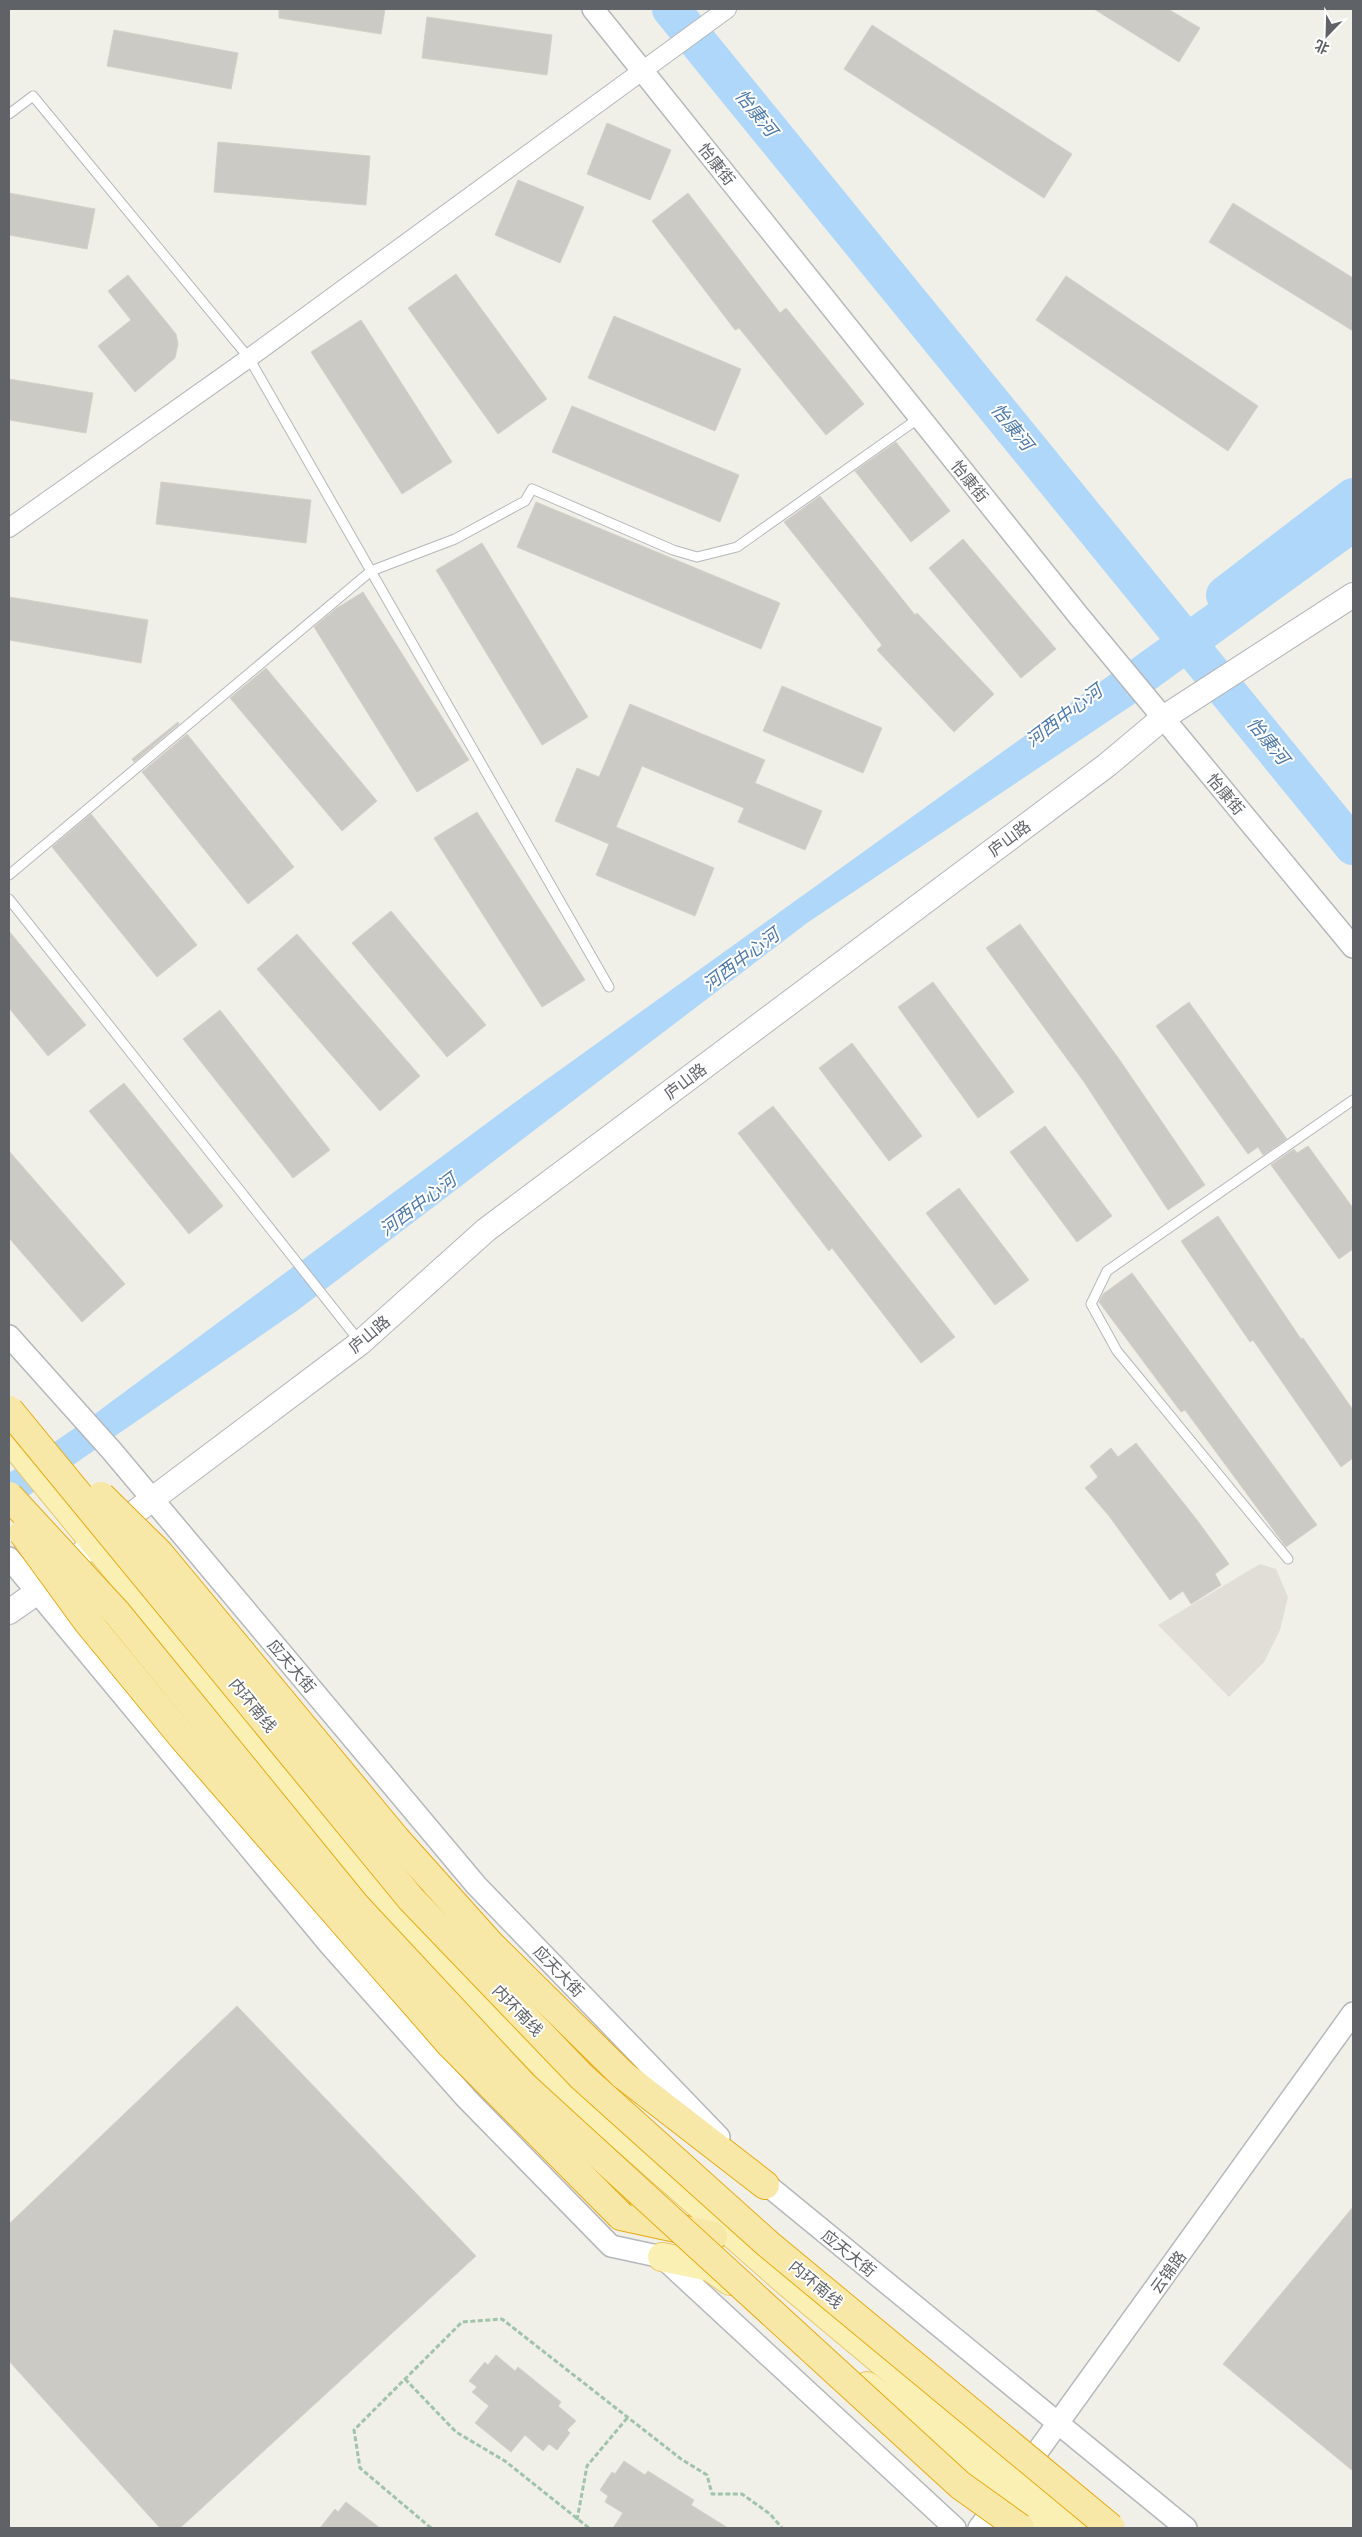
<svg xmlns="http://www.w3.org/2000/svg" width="1362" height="2537" font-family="Cabin,'Noto Sans SC',sans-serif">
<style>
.education{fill:#e0ded7}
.water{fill:#afd7f9}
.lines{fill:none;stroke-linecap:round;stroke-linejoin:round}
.river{stroke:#afd7f9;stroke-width:38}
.building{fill:#cccac5;stroke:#d5d1c7}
.service-casing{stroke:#b5b8bb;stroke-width:11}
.minor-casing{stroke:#b5b8bb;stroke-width:20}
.tertiary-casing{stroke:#b5b8bb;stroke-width:24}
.secondary-casing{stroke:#b4b7bb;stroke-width:26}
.primary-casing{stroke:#e8c869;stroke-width:30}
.trunk-casing{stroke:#e8aa10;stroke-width:30}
.path{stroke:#9fc4aa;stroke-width:3;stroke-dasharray:5 2.5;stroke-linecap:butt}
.service{stroke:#fff;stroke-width:9}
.minor{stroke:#fff;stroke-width:18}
.tertiary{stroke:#fff;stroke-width:21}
.secondary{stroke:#fff;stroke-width:24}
.primary{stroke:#faf0b4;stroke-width:28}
.trunk{stroke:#f8e8a7;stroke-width:28}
.trunk-bridge-casing{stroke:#e8aa10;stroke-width:30;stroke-linecap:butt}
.trunk-bridge{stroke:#f8e8a7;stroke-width:28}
.labels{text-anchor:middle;stroke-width:4;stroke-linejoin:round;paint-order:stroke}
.street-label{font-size:16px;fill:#5f6367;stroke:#fff}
.water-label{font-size:18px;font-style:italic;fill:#4c78ac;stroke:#fff}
</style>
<rect width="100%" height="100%" fill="#f0efe8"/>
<!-- education -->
<path class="education" d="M1260 1564 1276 1569 1288 1597 1280 1630 1264 1662 1229 1697 1158 1625Z"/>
<!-- water -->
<path class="water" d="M1353 500V546L1143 698 807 923 298 1310 9 1509V1473L88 1419 525 1095Z"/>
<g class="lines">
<!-- river -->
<g class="river">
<path d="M671 9 1353 846"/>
<path d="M1225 595 1353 497"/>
</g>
</g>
<!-- building -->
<g class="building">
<path d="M279 9H385L381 34 279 18Z"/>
<path d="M1094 9H1168L1200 28 1179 62Z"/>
<path d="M427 17 552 35 547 75 422 58Z"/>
<path d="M872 25 1072 154 1044 198 844 69Z"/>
<path d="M114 30 238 53 231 89 107 66Z"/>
<path d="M607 123 671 150 650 200 587 174Z"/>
<path d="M218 142 370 156 366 205 214 192Z"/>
<path d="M518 180 584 207 560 263 495 235Z"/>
<path d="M9 193 95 209 87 249 9 235Z"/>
<path d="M688 193 780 313 786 308 864 404 826 435 739 328 735 330 652 221Z"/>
<path d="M1233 203 1353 278V331L1209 242Z"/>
<path d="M456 274 547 399 498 434 408 308Z"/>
<path d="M128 275 176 334 178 344 175 358 135 392 98 346 131 320 108 291Z"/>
<path d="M1066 276 1258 406 1228 451 1036 320Z"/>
<path d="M614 316 741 369 715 431 588 378Z"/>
<path d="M361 320 452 462 402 494 311 352Z"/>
<path d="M9 379 93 393 86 433 9 420Z"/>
<path d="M572 406 739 475 720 522 552 452Z"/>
<path d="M896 442 950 511 911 542 855 471Z"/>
<path d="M161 482 311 500 306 543 156 524Z"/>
<path d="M820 496 915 615 917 613 994 694 954 732 877 650 882 645 784 522Z"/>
<path d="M536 502 780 603 761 649 517 547Z"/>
<path d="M963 539 1056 649 1021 678 929 568Z"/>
<path d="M482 543 588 717 542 745 436 570Z"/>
<path d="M363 592 469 760 417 792 314 627 337 608Z"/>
<path d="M9 597 148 620 141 663 9 640Z"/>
<path d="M266 668 377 801 342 831 230 698Z"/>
<path d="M782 686 882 728 863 773 763 731Z"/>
<path d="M630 704 765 760 755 783 822 811 805 850 738 822 744 808 642 766 616 827 714 868 695 916 596 875 609 844 555 821 577 768 599 777Z"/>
<path d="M178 722 179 724 134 762 132 759Z"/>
<path d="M187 734 294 867 248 904 142 772Z"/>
<path d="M477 812 585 980 542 1007 434 838Z"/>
<path d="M91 814 197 945 157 977 52 847Z"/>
<path d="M391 911 486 1025 447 1057 352 943Z"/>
<path d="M1020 924 1119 1059 1205 1185 1168 1210 1084 1082 986 948Z"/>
<path d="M9 931 86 1025 48 1056 9 1008Z"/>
<path d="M297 934 420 1076 380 1111 257 969Z"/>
<path d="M933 982 1014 1092 978 1118 898 1007Z"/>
<path d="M1189 1002 1287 1139 1263 1155 1258 1147 1248 1154 1156 1026Z"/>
<path d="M220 1010 330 1150 293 1178 183 1039Z"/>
<path d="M852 1043 922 1136 889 1161 819 1068Z"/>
<path d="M124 1083 223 1206 189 1234 89 1111Z"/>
<path d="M773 1106 955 1337 921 1363 832 1248 829 1251 738 1133Z"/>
<path d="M1045 1126 1112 1216 1077 1242 1010 1152Z"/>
<path d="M1308 1146 1353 1208V1249L1339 1259 1271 1165 1294 1149 1297 1153Z"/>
<path d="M9 1151 125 1284 82 1322 9 1238Z"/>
<path d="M959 1188 1029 1280 995 1305 926 1213Z"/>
<path d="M1218 1216 1301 1339 1303 1338 1353 1410V1458L1341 1467 1253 1340 1250 1342 1181 1241Z"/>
<path d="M1132 1273 1317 1525 1286 1547 1185 1410 1181 1412 1099 1302 1103 1294Z"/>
<path d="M1136 1443 1197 1520 1229 1564 1215 1574 1221 1585 1191 1604 1183 1591 1170 1600 1109 1516 1085 1488 1098 1477 1090 1466 1111 1448 1118 1457Z"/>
<path d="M237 2006 476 2256 180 2528H160L9 2361V2224Z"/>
<path d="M1353 2207V2471L1223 2364Z"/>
<path d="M496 2355 515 2371 518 2367 561 2402 558 2406 576 2421 567 2430 570 2433 557 2450 549 2444 543 2451 525 2435 511 2452 475 2423 489 2406 472 2392 477 2387 469 2381 485 2362 488 2365Z"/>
<path d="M624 2461 645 2475 648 2471 694 2500 691 2505 728 2528H613L623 2513 605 2502 608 2496 600 2490 612 2472 615 2474Z"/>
<path d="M346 2502 380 2528H320L335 2509 338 2512Z"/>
</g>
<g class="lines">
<defs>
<g id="service">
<path d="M9 114 33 96 249 358 609 987"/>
<path d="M9 875 371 571 455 539 525 501 532 489 673 550 697 557 737 547 919 418"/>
<path d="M9 899 360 1342"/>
<path d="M1288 1559 1117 1351 1091 1304 1107 1271 1353 1100"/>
</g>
<path id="minor" d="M9 528 249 358 727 9"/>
<g id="tertiary">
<path d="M593 9 1078 615 1353 947"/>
<path d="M9 1336 112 1451 476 1885 719 2137"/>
<path d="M9 1558 330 1945 466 2098 611 2246 662 2257 955 2528"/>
<path d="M755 2175 1186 2528"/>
<path d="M1022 2473 1353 2013"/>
<path d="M979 2528 1003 2497"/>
</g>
<path id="secondary" d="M9 1612 36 1593 94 1543 360 1343 486 1230 1107 765 1163 718 1353 595"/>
<g id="primary">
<path d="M9 1438 399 1914 564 2085 786 2281 1081 2528"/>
<path d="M662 2257 710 2267 730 2281"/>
<path d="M867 2386 959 2456"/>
<path d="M946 2440 1051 2528"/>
</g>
<g id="trunk">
<path d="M623 2075 765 2185"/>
<path d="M621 2216 713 2236"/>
</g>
</defs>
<!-- service casing -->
<use href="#service" class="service-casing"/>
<!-- minor casing -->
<use href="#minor" class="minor-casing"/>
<!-- tertiary casing -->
<use href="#tertiary" class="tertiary-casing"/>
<!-- secondary casing -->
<use href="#secondary" class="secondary-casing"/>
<!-- primary casing -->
<use href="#primary" class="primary-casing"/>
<!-- trunk casing -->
<use href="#trunk" class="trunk-casing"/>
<!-- path -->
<g class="path">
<path d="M405 2379 456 2432 505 2461 589 2528"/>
<path d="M577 2520 587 2466 628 2417"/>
<path d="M431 2528 360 2468 354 2430 462 2322 502 2319 681 2459 707 2475 712 2494H742L770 2514 782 2528"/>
</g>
<!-- service -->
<use href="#service" class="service"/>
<!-- minor -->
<use href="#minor" class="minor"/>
<!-- tertiary -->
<use href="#tertiary" class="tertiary"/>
<!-- secondary -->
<use href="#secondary" class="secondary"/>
<!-- primary -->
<use href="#primary" class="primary"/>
<!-- trunk -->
<use href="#trunk" class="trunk"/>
<defs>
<g id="trunk-bridge">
<path d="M9 1410 411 1899 582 2077 768 2244 1111 2528"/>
<path d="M9 1496 117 1613 356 1906 523 2085 960 2485 1020 2528"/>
<path d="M101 1496 159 1553 396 1839 492 1946 623 2075"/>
<path d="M23 1533 87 1621 184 1739 360 1941 451 2045 621 2216"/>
</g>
</defs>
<!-- trunk-bridge casing -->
<use href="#trunk-bridge" class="trunk-bridge-casing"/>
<!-- trunk-bridge -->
<use href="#trunk-bridge" class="trunk-bridge"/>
</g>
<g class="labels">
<!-- street labels -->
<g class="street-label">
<text transform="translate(717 164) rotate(52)" y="6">怡康街</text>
<text transform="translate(970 481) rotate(51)" y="6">怡康街</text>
<text transform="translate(1226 794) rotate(50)" y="6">怡康街</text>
<text transform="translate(1009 838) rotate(-37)" y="6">庐山路</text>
<text transform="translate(685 1081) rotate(-37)" y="6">庐山路</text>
<text transform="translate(369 1334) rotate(-40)" y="6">庐山路</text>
<text transform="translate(292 1666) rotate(50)" y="6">应天大街</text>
<text transform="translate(253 1705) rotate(51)" y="6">内环南线</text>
<text transform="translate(559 1971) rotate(46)" y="6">应天大街</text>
<text transform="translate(518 2010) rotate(46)" y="6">内环南线</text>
<text transform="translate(849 2253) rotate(39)" y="6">应天大街</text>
<text transform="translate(1168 2272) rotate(-54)" y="6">云锦路</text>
<text transform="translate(816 2284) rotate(40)" y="6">内环南线</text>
</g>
<!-- water labels -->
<g class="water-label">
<text transform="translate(756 113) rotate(51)" y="6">怡康河</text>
<text transform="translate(1012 427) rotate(51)" y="6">怡康河</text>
<text transform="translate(1064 716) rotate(-37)" y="6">河西中心河</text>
<text transform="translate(1268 741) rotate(51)" y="6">怡康河</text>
<text transform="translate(741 960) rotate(-37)" y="6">河西中心河</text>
<text transform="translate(418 1205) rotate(-37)" y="6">河西中心河</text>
</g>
</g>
<!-- border -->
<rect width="1362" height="2537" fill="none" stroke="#5f6367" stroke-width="20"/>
<!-- north arrow -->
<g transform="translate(1327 35) rotate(203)" stroke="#ffffff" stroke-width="4" paint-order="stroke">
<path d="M0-4L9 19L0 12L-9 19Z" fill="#5f6367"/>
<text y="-8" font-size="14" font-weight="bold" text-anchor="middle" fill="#5f6367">北</text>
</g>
</svg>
